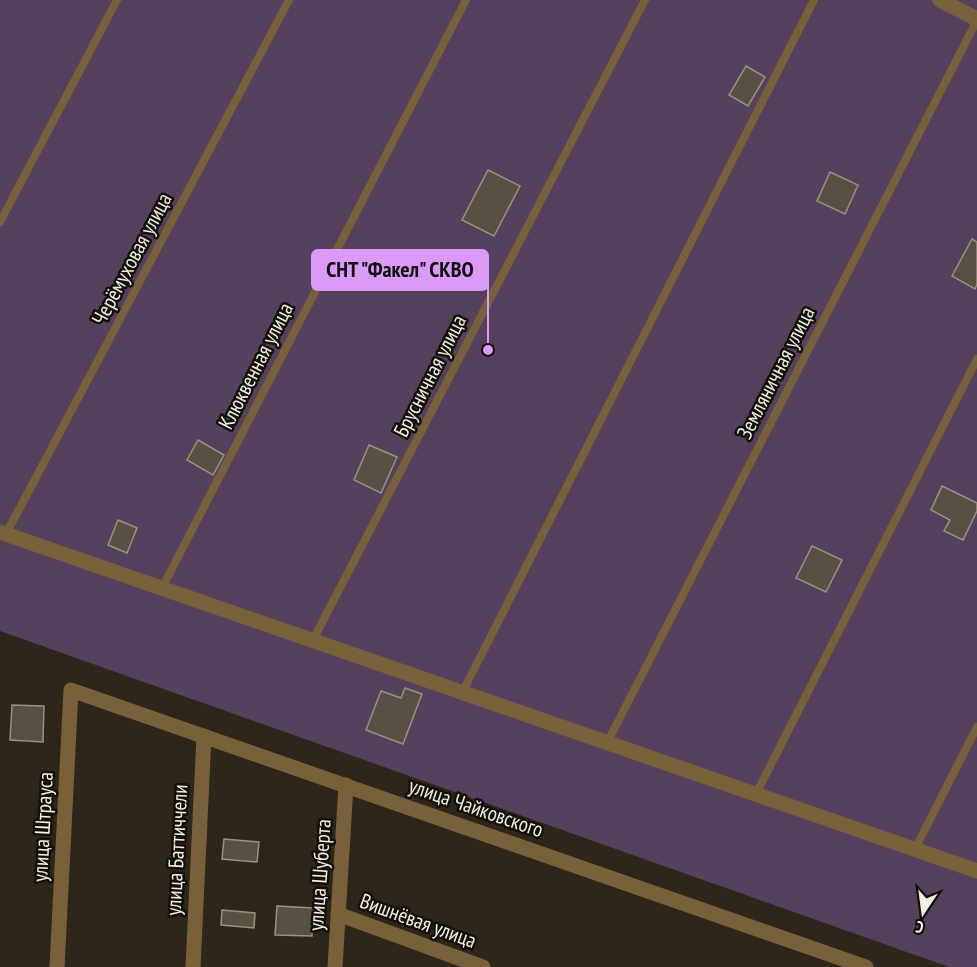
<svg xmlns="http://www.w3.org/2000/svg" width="977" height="967" font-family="'PT Sans Narrow',sans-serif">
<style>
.green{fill:#55415e}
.building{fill:#585042;stroke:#999080;stroke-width:1.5}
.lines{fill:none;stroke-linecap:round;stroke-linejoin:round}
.lane{stroke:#78613a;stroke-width:8}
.street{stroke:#78613a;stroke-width:15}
.labels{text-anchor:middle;stroke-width:5;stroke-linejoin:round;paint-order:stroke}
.street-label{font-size:21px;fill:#f3eee5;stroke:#13100a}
.leader{fill:none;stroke:#da9af6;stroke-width:2}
.callout-dot{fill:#da9af6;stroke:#13100a;stroke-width:2}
.callout{fill:#da9af6;stroke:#da9af6;stroke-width:2}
.callout-label{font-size:22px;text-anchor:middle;font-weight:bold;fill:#111}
</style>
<rect width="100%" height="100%" fill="#2e261a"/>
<!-- green -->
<path class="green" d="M0 0H977V967H949L0 631Z"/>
<!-- building -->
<g class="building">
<path d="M746 66 765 77 748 106 729 95Z"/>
<path d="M488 170 520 186 494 236 462 220Z"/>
<path d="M830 172 858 185 845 214 817 201Z"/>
<path d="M972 239 977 242V284L975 289 952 276Z"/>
<path d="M198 440 224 455 213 475 187 460Z"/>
<path d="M369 445 397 457 381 493 354 480Z"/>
<path d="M942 486 977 503V511L963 540 944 531 950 520 931 510Z"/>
<path d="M118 520 137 528 127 553 108 545Z"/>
<path d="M812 546 842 560 826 592 796 578Z"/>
<path d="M405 688 422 694 403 744 366 730 381 691 401 698Z"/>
<path d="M12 705 44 706 43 742 10 740Z"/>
<path d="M224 839 259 842 257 862 222 859Z"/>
<path d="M277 906 313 908 312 936 275 935Z"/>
<path d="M222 910 255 913 254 928 221 925Z"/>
</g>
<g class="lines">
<!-- lane -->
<g class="lane">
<path d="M0 222 117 0"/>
<path d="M6 534 289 0"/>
<path d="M162 588 466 0"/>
<path d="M313 640 645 0"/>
<path d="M462 693 814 0"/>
<path d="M607 743 977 20"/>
<path d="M756 794 977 359"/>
<path d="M915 849 977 727"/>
</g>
<!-- street -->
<g class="street">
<path d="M940 0 977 19"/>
<path d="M0 532 977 871"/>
<path d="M338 914 483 967"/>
<path d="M57 967 71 690 866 967"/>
<path d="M193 967 204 736"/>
<path d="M335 967 346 785"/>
</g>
</g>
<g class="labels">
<!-- street labels -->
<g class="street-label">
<text transform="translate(132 259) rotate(-62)" y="7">Черёмуховая улица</text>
<text transform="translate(256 366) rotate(-63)" y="7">Клюквенная улица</text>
<text transform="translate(776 373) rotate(-63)" y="7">Земляничная улица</text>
<text transform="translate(430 376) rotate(-63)" y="7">Брусничная улица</text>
<text transform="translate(476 808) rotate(19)" y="7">улица Чайковского</text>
<text transform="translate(43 827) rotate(-87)" y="7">улица Штрауса</text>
<text transform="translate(177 850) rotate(-87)" y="7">улица Баттиччели</text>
<text transform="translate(320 875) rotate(-86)" y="7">улица Шуберта</text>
<text transform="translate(418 921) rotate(20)" y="7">Вишнёвая улица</text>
</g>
</g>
<!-- callouts -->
<path class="leader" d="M488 350L488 270"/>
<circle class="callout-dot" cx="488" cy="350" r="6"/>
<rect class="callout" x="312" y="250" width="176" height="40" rx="6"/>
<g class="callout-label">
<text x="400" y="277">СНТ "Факел" СКВО</text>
</g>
<!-- north arrow -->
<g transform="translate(923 913) rotate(193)" stroke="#13100a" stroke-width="4.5" paint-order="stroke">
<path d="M0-4.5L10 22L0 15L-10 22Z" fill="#f3eee5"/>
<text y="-9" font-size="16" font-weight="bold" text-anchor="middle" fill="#f3eee5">С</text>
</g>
</svg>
